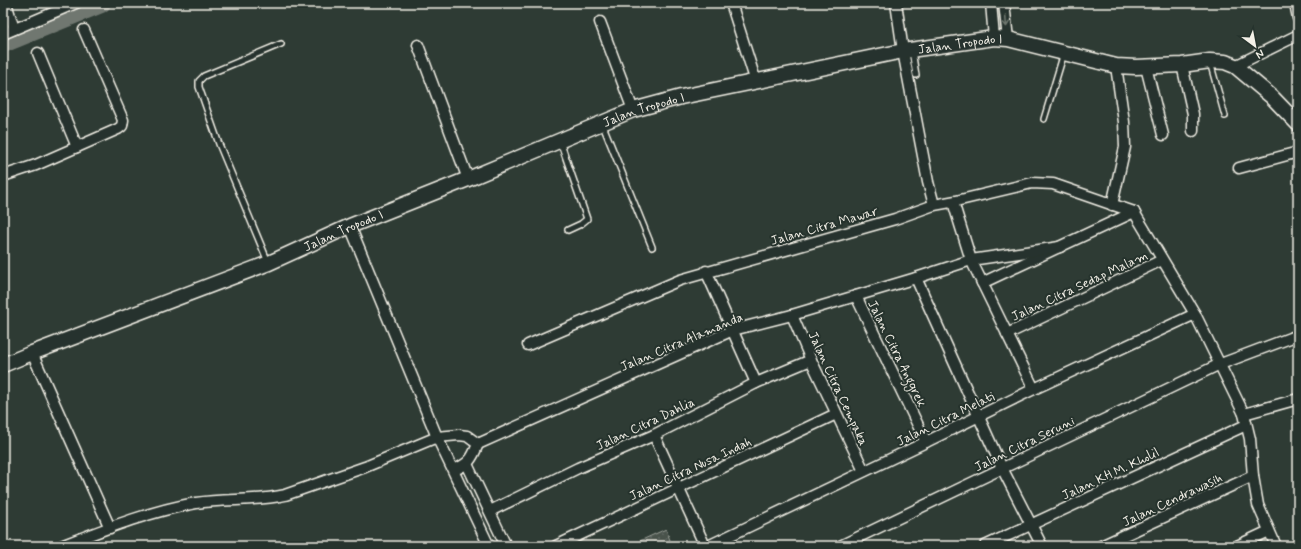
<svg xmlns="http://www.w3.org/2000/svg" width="1301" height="549" font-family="Mynerve,sans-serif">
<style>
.park{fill:url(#park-dots);stroke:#9ea29a}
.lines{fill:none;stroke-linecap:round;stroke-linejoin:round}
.river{stroke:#6f7770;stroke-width:20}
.lane-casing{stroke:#f4f1e8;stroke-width:8}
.street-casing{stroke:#f4f1e8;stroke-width:13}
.secondary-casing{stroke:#f4f1e8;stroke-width:17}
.lane{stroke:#26332d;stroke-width:5}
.street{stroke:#26332d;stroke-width:10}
.secondary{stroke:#26332d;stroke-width:14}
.oneway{stroke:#6e766e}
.labels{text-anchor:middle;stroke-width:4;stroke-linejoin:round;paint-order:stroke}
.street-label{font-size:13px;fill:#f4f1e8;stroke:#26332d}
</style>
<defs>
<pattern id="park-dots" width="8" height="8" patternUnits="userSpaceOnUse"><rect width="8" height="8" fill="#48524c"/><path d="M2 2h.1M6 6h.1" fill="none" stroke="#636b66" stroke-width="1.8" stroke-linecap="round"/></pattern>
</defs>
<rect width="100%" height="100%" fill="#2e3b34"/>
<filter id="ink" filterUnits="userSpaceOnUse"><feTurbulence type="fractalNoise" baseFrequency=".025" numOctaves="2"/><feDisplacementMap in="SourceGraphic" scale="8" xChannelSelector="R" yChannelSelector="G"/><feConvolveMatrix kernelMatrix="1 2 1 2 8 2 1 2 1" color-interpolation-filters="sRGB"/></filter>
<g filter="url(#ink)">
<!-- park -->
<path class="park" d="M666 529 672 546H629Z"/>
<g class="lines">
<!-- river -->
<path class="river" d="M3 43 101 3"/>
<defs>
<g id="lane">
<path d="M912 51 916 75"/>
<path d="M1210 62 1225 116"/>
<path d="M1044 119 1064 53"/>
<path d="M602 123 652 247"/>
<path d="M560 141 587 219 581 224 568 230"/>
<path d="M268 262 219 144 199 87V81L204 76 281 44"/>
</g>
<g id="street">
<path d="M6 3 14 29"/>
<path d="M731 3 756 82"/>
<path d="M896 3 903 51 928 182 934 205"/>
<path d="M991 3 994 38"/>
<path d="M1004 3 1008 39"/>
<path d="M1295 3 1298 18"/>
<path d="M600 22 633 110"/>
<path d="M3 34 76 3"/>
<path d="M418 45 468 179"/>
<path d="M38 53 77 147"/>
<path d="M1182 65 1193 114V131"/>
<path d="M1235 66 1298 35"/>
<path d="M1146 67 1163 135"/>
<path d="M1239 168 1298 152"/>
<path d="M3 176 36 165 118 129 122 126 123 120 84 30"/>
<path d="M953 202 971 260 1034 389"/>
<path d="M1112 205 1125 147 1124 122 1116 66"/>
<path d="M1134 212 1195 314 1244 414 1250 439 1253 476 1258 505 1276 546"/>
<path d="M350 226 437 437 489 546"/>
<path d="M706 271 756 383"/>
<path d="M916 278 1002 468 1042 546"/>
<path d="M982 283 1134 212"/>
<path d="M856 296 926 442"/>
<path d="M792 315 811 360 864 471"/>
<path d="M1007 334 1162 260"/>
<path d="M528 345 680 280 895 219 934 205 956 201 1032 183 1053 184 1134 212"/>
<path d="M32 353 110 528"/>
<path d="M1244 414 1298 399"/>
<path d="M654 435 705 546"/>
<path d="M478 444 733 330 792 315 916 278 971 260 1060 247"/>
<path d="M467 464 506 546"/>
<path d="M454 470C469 464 472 459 478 444"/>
<path d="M490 511 578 468 654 435 756 383 811 360"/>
<path d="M61 546C105 529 150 511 196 503 225 498 256 502 285 495L365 467 437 437 459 435 467 436 478 444"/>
<path d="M556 546 836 414"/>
<path d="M708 546 926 442 1034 389 1195 314"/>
<path d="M840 546 1218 365 1298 335"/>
<path d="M985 546 1246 425"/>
<path d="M1101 546 1253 476"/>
<path d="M1237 546 1269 531"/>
</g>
<g id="secondary">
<path id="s1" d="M3 365 32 353 269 263 350 226 468 179 633 110 681 97 903 51 994 38 1008 39 1116 66 1136 67 1182 65 1210 61 1225 62 1235 66 1272 97 1298 124"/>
</g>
</defs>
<!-- lane casing -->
<use href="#lane" class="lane-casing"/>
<!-- street casing -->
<use href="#street" class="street-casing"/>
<!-- secondary casing -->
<use href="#secondary" class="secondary-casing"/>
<!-- lane -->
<use href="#lane" class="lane"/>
<!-- street -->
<use href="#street" class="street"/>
<!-- secondary -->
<use href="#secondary" class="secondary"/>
</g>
<!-- one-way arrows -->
<defs><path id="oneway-shaft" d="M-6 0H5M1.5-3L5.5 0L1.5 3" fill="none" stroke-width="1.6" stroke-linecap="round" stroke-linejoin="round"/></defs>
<use class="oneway" href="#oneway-shaft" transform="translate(1006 21) rotate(85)"/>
</g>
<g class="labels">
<!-- street labels -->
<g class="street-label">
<text dy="5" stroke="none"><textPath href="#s1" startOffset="1014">Jalan Tropodo I</textPath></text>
<text dy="5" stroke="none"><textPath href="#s1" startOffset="690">Jalan Tropodo I</textPath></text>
<text transform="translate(824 225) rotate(-16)" y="5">Jalan Citra Mawar</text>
<text dy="5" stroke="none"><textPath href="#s1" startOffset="366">Jalan Tropodo I</textPath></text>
<text transform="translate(1079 285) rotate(-25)" y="5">Jalan Citra Sedap Malam</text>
<text transform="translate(681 341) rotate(-23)" y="5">Jalan Citra Alamanda</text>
<text transform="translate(898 353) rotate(64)" y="5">Jalan Citra Anggrek</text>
<text transform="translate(839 388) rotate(65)" y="5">Jalan Citra Cempaka</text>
<text transform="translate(945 418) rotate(-26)" y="5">Jalan Citra Melati</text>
<text transform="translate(645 423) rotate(-25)" y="5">Jalan Citra Dahlia</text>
<text transform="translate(1024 443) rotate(-26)" y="5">Jalan Citra Seruni</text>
<text transform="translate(690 468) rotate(-25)" y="5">Jalan Citra Nusa Indah</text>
<text transform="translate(1110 473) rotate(-25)" y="5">Jalan KH M. Kholil</text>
<text transform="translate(1172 499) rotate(-25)" y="5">Jalan Cendrawasih</text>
</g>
</g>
<!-- margin -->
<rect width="1301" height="549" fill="none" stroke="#26332d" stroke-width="16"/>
<rect x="8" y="8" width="1285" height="533" fill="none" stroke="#f4f1e8" stroke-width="1.5" filter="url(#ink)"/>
<!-- north arrow -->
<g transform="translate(1255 46) rotate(148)" stroke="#26332d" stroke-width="3" paint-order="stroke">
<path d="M0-3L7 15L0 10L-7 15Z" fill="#f4f1e8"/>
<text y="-6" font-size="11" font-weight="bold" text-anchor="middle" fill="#f4f1e8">N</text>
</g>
</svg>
